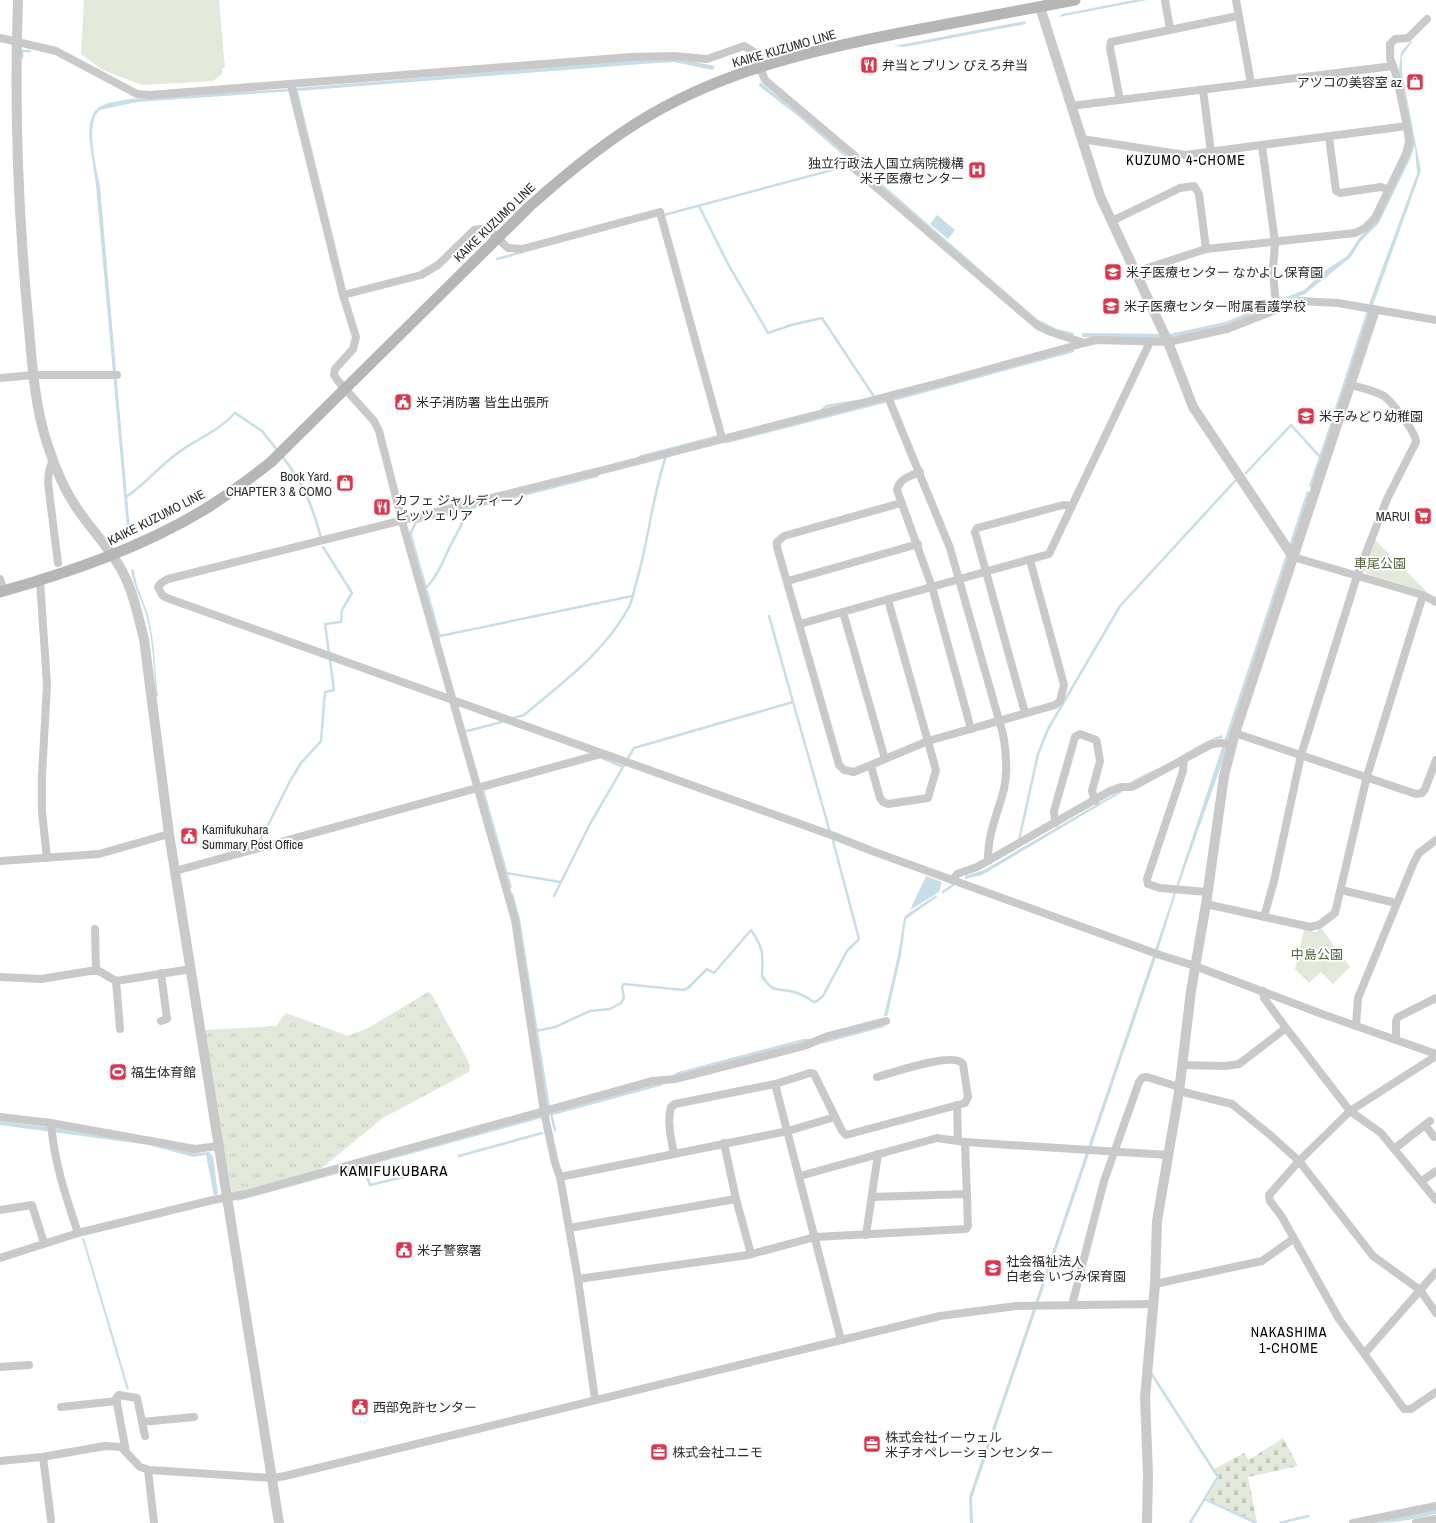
<svg xmlns="http://www.w3.org/2000/svg" width="1436" height="1523" font-family="'Archivo Narrow','Noto Sans JP',sans-serif">
<style>
.grass{fill:url(#grass-tufts)}
.cemetery{fill:url(#cemetery-stones)}
.park{fill:#e3e9da}
.water{fill:#c7dee8}
.lines{fill:none;stroke-linecap:round;stroke-linejoin:round}
.stream{stroke:#c7dee8;stroke-width:2.5}
.minor{stroke:#c9c9c9;stroke-width:8}
.tertiary{stroke:#c9c9c9;stroke-width:10}
.secondary{stroke:#b6b6b6;stroke-width:11}
.labels{text-anchor:middle;stroke-width:4;stroke-linejoin:round;paint-order:stroke}
.street-label{font-size:13px;fill:#2c2c2c;stroke:#fff}
.poi-label{font-size:13px;fill:#2c2c2c;stroke:#fff;text-anchor:start}
.park-label{font-size:13px;fill:#52653d;stroke:#fff}
.neighbourhood-label{font-size:14px;letter-spacing:1px;fill:#000;stroke:#fff}
.quarter-label{font-size:15px;letter-spacing:1px;fill:#000;stroke:#fff}
</style>
<defs>
<pattern id="grass-tufts" width="24" height="20" patternUnits="userSpaceOnUse"><rect width="24" height="20" fill="#e3e9da"/><path d="M3 7l-1-3M5 7V3M7 7l1-3M15 17l-1-3M17 17v-4M19 17l1-3" fill="none" stroke="#c3c8bb"/></pattern>
<pattern id="cemetery-stones" width="16" height="16" patternUnits="userSpaceOnUse"><rect width="16" height="16" fill="#e3e9da"/><path d="M2 7V4a2 2 0 0 1 4 0v3zM10 15v-3a2 2 0 0 1 4 0v3z" fill="#c3c8bb"/></pattern>
</defs>
<rect width="100%" height="100%" fill="#fff"/>
<!-- grass -->
<path class="grass" d="M428 992 431 993 467 1059 470 1066 469 1072 383 1118 318 1171 246 1191 234 1193 231 1190 205 1030 276 1026 286 1013 348 1036 368 1028Z"/>
<!-- cemetery -->
<path class="cemetery" d="M1283 1438 1298 1466 1248 1477 1257 1523 1207 1498 1219 1478 1214 1469 1244 1453 1249 1460Z"/>
<!-- park -->
<g class="park">
<path d="M84 0H219L225 68H222V74L213 81 142 85 103 70 81 54Z"/>
<path d="M1375 540 1427 592 1367 574 1363 568Z"/>
<path d="M1321 928 1350 967 1333 984 1321 972 1309 983 1295 969 1304 929 1316 932Z"/>
</g>
<!-- water -->
<g class="water">
<path d="M1134 0H1147L1059 17 1062 14Z"/>
<path d="M1025 21 1026 24 904 47 894 46Z"/>
<path d="M1411 41 1412 42 1402 56V72L1421 171 1373 305 1312 487 1309 486 1330 424C1333 421 1337 413 1335 408L1369 304 1417 174 1415 146 1410 159 1379 223 1360 242 1351 257 1305 294 1225 326 1178 336 1159 339 1082 337V333L1169 334 1225 322 1304 290 1326 270 1347 256 1360 237 1378 219 1411 129 1399 69 1401 52Z"/>
<path d="M675 58 715 66 713 70 674 62 642 64 298 91 346 289 295 91 137 102 100 110C84 123 97 169 100 187L130 530 127 528 96 185 89 137 90 122 94 112 99 107 108 103 130 99 285 89 634 60Z"/>
<path d="M760 82 827 136 1037 319 1057 329 1074 333 1073 336 1038 324 798 116 759 86Z"/>
<path d="M937 215 955 230 948 239 930 224Z"/>
<path d="M1307 491 1310 492 1222 763 1176 893 1155 960 972 1498 973 1523H970L969 1497 1153 956Z"/>
<path d="M409 531H411L441 637 439 638Z"/>
<path d="M134 569C135 587 145 602 149 619 155 645 155 671 158 696L156 697C154 669 153 641 146 614 141 599 133 585 131 570Z"/>
<path d="M1222 735 1223 738 1212 740 1131 783 1122 792 982 875 965 879V876L984 870 1121 790C1134 777 1151 772 1167 764 1186 754 1202 741 1222 735Z"/>
<path d="M484 789 512 888H510L482 790Z"/>
<path d="M926 876 942 882 939 892 910 910Z"/>
<path d="M513 893 520 919 551 1113 659 1082 678 1072 803 1039H824L885 1025 884 1027 825 1043 804 1042 679 1076 660 1086 237 1201 236 1198 541 1114 511 894Z"/>
<path d="M936 895 937 897 906 919 901 955 888 1013 887 1016H884L898 955 904 918 906 915Z"/>
<path d="M0 1121 72 1130 197 1153 209 1152 213 1156 218 1194 214 1196 206 1155 193 1157 149 1145 0 1125Z"/>
<path d="M82 1238H84L129 1389 127 1390Z"/>
<path d="M1436 1509V1514C1414 1520 1393 1523 1370 1523Z"/>
</g>
<g class="lines">
<!-- stream -->
<g class="stream">
<path d="M22 58V51H30"/>
<path d="M699 206 728 264 768 333 791 325 822 318 873 395"/>
<path d="M664 215 847 166"/>
<path d="M497 259 523 252"/>
<path d="M822 410 827 406 857 401"/>
<path d="M726 442 915 394 1073 351"/>
<path d="M281 455C302 481 313 506 321 538"/>
<path d="M639 457 719 436"/>
<path d="M1246 473 1291 425 1320 457"/>
<path d="M126 497C144 485 158 468 175 455 195 439 217 433 235 413L262 431 278 451"/>
<path d="M411 533 416 522 597 476"/>
<path d="M426 588C436 577 441 566 447 553 454 535 462 530 466 510"/>
<path d="M439 634 440 636 632 596"/>
<path d="M793 702 830 832"/>
<path d="M513 718 524 715C562 683 605 652 629 607 633 599 634 589 637 580 649 539 652 497 666 456"/>
<path d="M467 731 502 722"/>
<path d="M600 757 623 767"/>
<path d="M1019 840 1038 754 1048 729 1120 606 1235 481"/>
<path d="M258 845 290 781 301 763 321 741 325 692 334 690 325 624 341 622 342 610 352 593 323 547"/>
<path d="M506 873 560 882"/>
<path d="M943 892 953 885"/>
<path d="M554 896 590 824 634 748 793 702 769 616"/>
<path d="M536 1031 555 1027 590 1011 610 1009 621 1003 624 998 622 987 624 984 683 990 688 988 707 969 714 973 751 930C764 949 763 954 762 976 774 995 777 987 794 992 801 994 808 998 814 1002L817 1001 823 996 847 951 859 939 832 837"/>
<path d="M551 1114 555 1130"/>
<path d="M459 1156 542 1133"/>
<path d="M363 1165 370 1185 411 1175 410 1169"/>
<path d="M1151 1373 1218 1477 1190 1523"/>
<path d="M1205 1499 1256 1523"/>
<path d="M1280 1523 1308 1516"/>
</g>
<!-- minor -->
<g class="minor">
<path d="M1165 0 1170 29"/>
<path d="M1236 0 1251 83"/>
<path d="M0 38 56 51 137 94 150 95 631 57 674 56 707 59 744 46 754 52 765 80 855 156 849 164 1038 326 1051 332 1084 343"/>
<path d="M291 85 343 295 356 337 353 349 335 369 334 375 338 381 374 421 379 431 402 521 515 920 544 1112 555 1163 560 1177 578 1279 595 1399"/>
<path d="M1203 90 1211 152"/>
<path d="M1120 100 1110 48 1111 42 1238 16"/>
<path d="M1071 106 1393 66"/>
<path d="M1329 137 1336 191 1340 193 1381 187 1387 189"/>
<path d="M1082 139 1185 155 1407 126"/>
<path d="M1262 146 1275 242 1273 270 1275 295 1278 309"/>
<path d="M1112 221 1180 188 1194 186 1199 194 1206 249"/>
<path d="M1135 272 1206 249 1355 233 1365 228 1375 218 1406 154 1409 142 1407 126 1396 74 1390 58V44L1395 39 1408 38 1427 19"/>
<path d="M343 295 421 275 438 265 474 230 487 228 508 248 522 249 660 212 722 438"/>
<path d="M1436 320 1338 303 1299 301 1227 329 1168 342 1096 340 1084 343 943 382 615 467 168 579 161 583 158 587 162 595 167 598 834 836 872 851 1160 955 1195 966 1322 1014 1436 1054"/>
<path d="M0 378 34 375H117"/>
<path d="M888 397 950 548 1003 734C1006 751 1008 771 1004 789 998 813 987 835 988 861"/>
<path d="M53 459 49 471 48 483 58 563"/>
<path d="M920 472C910 476 899 479 897 490L932 587 971 729"/>
<path d="M901 503 784 536 777 542V547L839 765 844 770 854 772 928 741 1055 705 1060 701 1064 685 1030 560"/>
<path d="M1293 557 1423 595 1436 602"/>
<path d="M0 579 4 591"/>
<path d="M40 580 47 685 42 776V812L47 858"/>
<path d="M788 581 918 544"/>
<path d="M843 612 885 759"/>
<path d="M800 624 1049 554 1150 342"/>
<path d="M1025 713 975 532 977 528 1063 505 1072 506"/>
<path d="M1235 733 1416 794 1422 793 1425 789 1436 760"/>
<path d="M1184 759 1183 771 1147 879 1148 884 1160 888 1207 892"/>
<path d="M871 766 880 798 883 802 888 804 928 798 936 770 888 600"/>
<path d="M1055 823 1054 811 1075 737 1080 734 1096 740 1097 743 1100 761 1092 791 1095 801"/>
<path d="M0 861 99 854 169 834"/>
<path d="M175 871 601 754"/>
<path d="M953 880 957 874 977 867 1110 791 1121 787H1132L1212 744 1221 743 1231 744"/>
<path d="M1341 890 1396 903"/>
<path d="M1206 904 1310 927 1319 925 1335 913 1367 776 1423 595"/>
<path d="M1264 917 1274 881 1301 755 1357 576 1387 499 1416 442C1416 432 1392 402 1384 396 1374 390 1361 388 1351 385"/>
<path d="M95 929 96 971"/>
<path d="M161 973 167 1019 161 1021"/>
<path d="M0 977 41 979 90 971H99L116 981 191 969"/>
<path d="M116 981 120 1029"/>
<path d="M1263 991 1264 998 1286 1028 1350 1111 1381 1133 1436 1200"/>
<path d="M1356 1026 1358 998 1414 862 1419 853 1436 840"/>
<path d="M1396 1040V1021L1398 1017 1436 998"/>
<path d="M1436 1056 1350 1111 1299 1161 1269 1195 1270 1201 1282 1217 1339 1319 1404 1409H1411L1436 1392"/>
<path d="M1182 1065 1225 1066 1239 1064 1286 1028"/>
<path d="M775 1084 810 1073 814 1074 842 1131 846 1135 965 1103 968 1097 963 1064C954 1051 892 1073 877 1077"/>
<path d="M1179 1091 1232 1104 1269 1134 1299 1161 1373 1256 1420 1290 1436 1313"/>
<path d="M957 1105 958 1140"/>
<path d="M0 1117 51 1123 195 1149 219 1146"/>
<path d="M51 1123C54 1162 66 1197 78 1233"/>
<path d="M1425 1125 1434 1137"/>
<path d="M724 1143 736 1199"/>
<path d="M1394 1149 1430 1121"/>
<path d="M674 1154C671 1139 667 1121 671 1107L675 1104 775 1084 841 1340"/>
<path d="M800 1176 937 1138 965 1142 1168 1155"/>
<path d="M560 1177 788 1131 835 1117"/>
<path d="M1422 1181 1436 1171"/>
<path d="M872 1197 967 1194"/>
<path d="M0 1210 32 1205 44 1243"/>
<path d="M569 1228 736 1199 751 1254"/>
<path d="M866 1235 878 1154"/>
<path d="M0 1258 78 1233 213 1200 246 1194 652 1081 676 1079 804 1046 828 1036 886 1021"/>
<path d="M578 1279 748 1255 815 1237 966 1229 968 1226 965 1142"/>
<path d="M1155 1284 1262 1261 1293 1239"/>
<path d="M1072 1305 1104 1181 1139 1082 1142 1078 1147 1077 1179 1087"/>
<path d="M1365 1353 1436 1272"/>
<path d="M0 1367 29 1365"/>
<path d="M61 1407 117 1401"/>
<path d="M142 1422 194 1417"/>
<path d="M126 1452 116 1398 119 1395 137 1398 145 1436"/>
<path d="M43 1457 51 1520"/>
<path d="M0 1461 42 1457 105 1446 121 1447 140 1467 150 1470 273 1478 285 1476 940 1316 1016 1306 1152 1304"/>
<path d="M148 1470 154 1523"/>
<path d="M1353 1523 1436 1506"/>
<path d="M1416 1523 1436 1519"/>
</g>
<!-- tertiary -->
<g class="tertiary">
<path d="M18 0C14 107 18 211 28 318 32 360 34 406 48 446 55 468 65 491 78 510 92 530 109 548 121 569 133 590 138 616 144 639L169 834 279 1523"/>
<path d="M1040 7 1100 196 1168 342 1193 407 1293 557"/>
<path d="M1147 1523 1148 1474 1145 1398 1155 1284 1157 1221 1179 1092 1191 991 1206 904 1224 776 1235 733 1375 310"/>
</g>
<!-- secondary -->
<path class="secondary" d="M0 592C71 572 143 547 207 508 229 494 251 478 271 462L530 206C568 172 607 140 650 115 727 70 813 50 900 33 958 22 1017 11 1075 0"/>
</g>
<!-- icons -->
<defs>
<symbol id="restaurant-square" viewBox="-11 -11 22 22"><rect x="-9" y="-9" width="18" height="18" rx="4" fill="#da374f" stroke="#fff"/><path d="M-5-6h1v4h1v-4h1v4h1v-4h1v5L-1.5 .5V6h-2V.5L-5-1ZM5-6V6H3V1.5H1.5Q1.5-4 5-6Z" fill="#fff"/></symbol>
<symbol id="shop-square" viewBox="-11 -11 22 22"><rect x="-9" y="-9" width="18" height="18" rx="4" fill="#da374f" stroke="#fff"/><path d="M-5-2.5h2.3a2.7 3.5 0 0 1 5.4 0H5L5.5 6h-11ZM-1.5-2.5h3a1.5 2.3 0 0 0-3 0Z" fill="#fff"/></symbol>
<symbol id="hospital-square" viewBox="-11 -11 22 22"><rect x="-9" y="-9" width="18" height="18" rx="4" fill="#da374f" stroke="#fff"/><path d="M-5-5h3v3.5h4V-5h3V5h-3V1.5h-4V5h-3Z" fill="#fff"/></symbol>
<symbol id="school-square" viewBox="-11 -11 22 22"><rect x="-9" y="-9" width="18" height="18" rx="4" fill="#da374f" stroke="#fff"/><path d="M0-5L7-2L0 1L-7-2ZM-4 1L0 2.5L4 1V4Q0 6-4 4Z" fill="#fff"/></symbol>
<symbol id="civic-square" viewBox="-11 -11 22 22"><rect x="-9" y="-9" width="18" height="18" rx="4" fill="#da374f" stroke="#fff"/><path d="M-.6-6.5H3V-4.5H.6V-3L4-1V1h2V6H-6V1h2V-1L-.6-3ZM-1.2 2.5V6h2.4V2.5Z" fill="#fff"/></symbol>
<symbol id="supermarket-square" viewBox="-11 -11 22 22"><rect x="-9" y="-9" width="18" height="18" rx="4" fill="#da374f" stroke="#fff"/><path d="M-6-5.5h2.5l.6 2H6L4.5 2H-2.5L-4.4-4H-6ZM-1.5 3.2a1.3 1.3 0 1 0 .1 0ZM3 3.2a1.3 1.3 0 1 0 .1 0Z" fill="#fff"/></symbol>
<symbol id="stadium-square" viewBox="-11 -11 22 22"><rect x="-9" y="-9" width="18" height="18" rx="4" fill="#da374f" stroke="#fff"/><path d="M0-5a6.5 5 0 1 0 0 10a6.5 5 0 1 0 0-10ZM-3.5-1.8h7v3.6h-7Z" fill="#fff"/></symbol>
<symbol id="office-square" viewBox="-11 -11 22 22"><rect x="-9" y="-9" width="18" height="18" rx="4" fill="#da374f" stroke="#fff"/><path d="M-6-3h4V-5.5h4V-3h4V5H-6ZM-1-4.5V-3h2v-1.5ZM-6 0V1H6V0Z" fill="#fff"/></symbol>
</defs>
<g fill-rule="evenodd">
<use href="#restaurant-square" x="859" y="55" width="20" height="20"/>
<use href="#shop-square" x="1405" y="72" width="20" height="20"/>
<use href="#hospital-square" x="967" y="160" width="20" height="20"/>
<use href="#school-square" x="1103" y="262" width="20" height="20"/>
<use href="#school-square" x="1101" y="296" width="20" height="20"/>
<use href="#civic-square" x="393" y="392" width="20" height="20"/>
<use href="#school-square" x="1296" y="406" width="20" height="20"/>
<use href="#shop-square" x="335" y="473" width="20" height="20"/>
<use href="#restaurant-square" x="372" y="497" width="20" height="20"/>
<use href="#supermarket-square" x="1413" y="506" width="20" height="20"/>
<use href="#civic-square" x="179" y="826" width="20" height="20"/>
<use href="#stadium-square" x="108" y="1062" width="20" height="20"/>
<use href="#civic-square" x="394" y="1240" width="20" height="20"/>
<use href="#school-square" x="983" y="1258" width="20" height="20"/>
<use href="#civic-square" x="350" y="1397" width="20" height="20"/>
<use href="#office-square" x="862" y="1434" width="20" height="20"/>
<use href="#office-square" x="649" y="1442" width="20" height="20"/>
</g>
<g class="labels">
<!-- street labels -->
<g class="street-label">
<text transform="translate(784 48) rotate(-16)" y="5">KAIKE KUZUMO LINE</text>
<text transform="translate(494 222) rotate(-44)" y="5">KAIKE KUZUMO LINE</text>
<text transform="translate(156 517) rotate(-27)" y="5">KAIKE KUZUMO LINE</text>
</g>
<!-- poi labels -->
<g class="poi-label">
<text x="882" y="70">弁当とプリン ぴえろ弁当</text>
<text x="1402" y="87" text-anchor="end">アツコの美容室 az</text>
<text x="964" y="168" text-anchor="end">独立行政法人国立病院機構<tspan x="964" dy="15">米子医療センター</tspan></text>
<text x="1126" y="277">米子医療センター なかよし保育園</text>
<text x="1124" y="311">米子医療センター附属看護学校</text>
<text x="416" y="407">米子消防署 皆生出張所</text>
<text x="1319" y="421">米子みどり幼稚園</text>
<text x="332" y="481" text-anchor="end">Book Yard.<tspan x="332" dy="15">CHAPTER 3 &amp; COMO</tspan></text>
<text x="395" y="505">カフェ ジャルディーノ<tspan x="395" dy="15">ピッツェリア</tspan></text>
<text x="1410" y="521" text-anchor="end">MARUI</text>
<text x="202" y="834">Kamifukuhara<tspan x="202" dy="15">Summary Post Office</tspan></text>
<text x="131" y="1077">福生体育館</text>
<text x="417" y="1255">米子警察署</text>
<text x="1006" y="1266">社会福祉法人<tspan x="1006" dy="15">白老会 いづみ保育園</tspan></text>
<text x="373" y="1412">西部免許センター</text>
<text x="885" y="1442">株式会社イーウェル<tspan x="885" dy="15">米子オペレーションセンター</tspan></text>
<text x="672" y="1457">株式会社ユニモ</text>
</g>
<!-- park labels -->
<g class="park-label">
<text x="1380" y="568">車尾公園</text>
<text x="1317" y="959">中島公園</text>
</g>
<!-- neighbourhood labels -->
<g class="neighbourhood-label">
<text x="1186" y="165">KUZUMO 4-CHOME</text>
<text x="1289" y="1337">NAKASHIMA<tspan x="1289" dy="16">1-CHOME</tspan></text>
</g>
<!-- quarter labels -->
<g class="quarter-label">
<text x="394" y="1176">KAMIFUKUBARA</text>
</g>
</g>
</svg>
